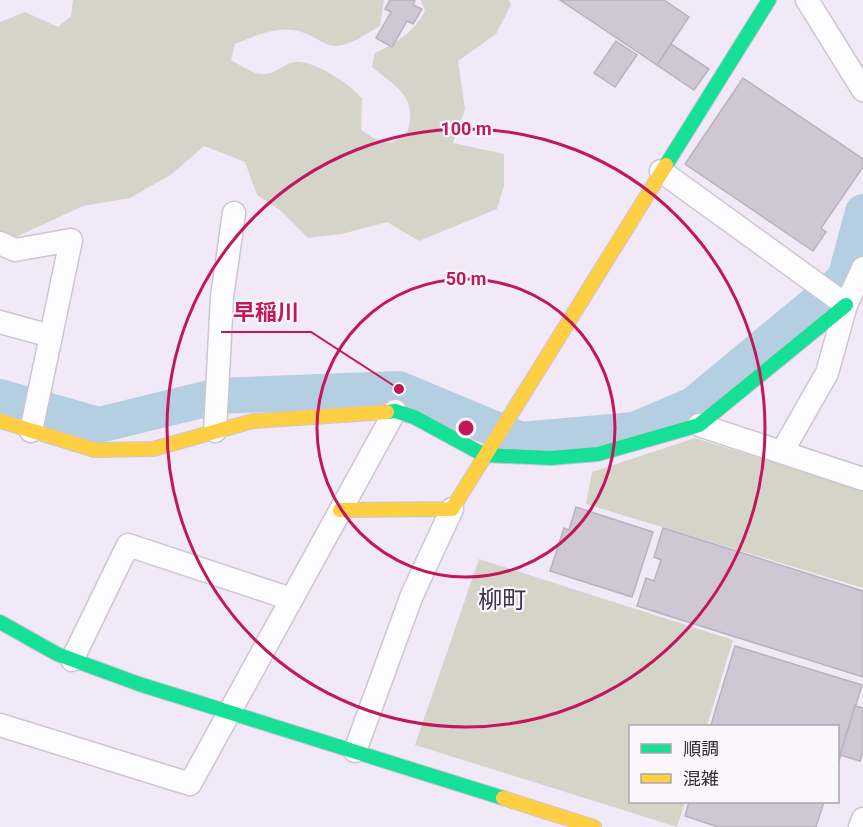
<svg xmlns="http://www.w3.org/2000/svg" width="863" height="827" font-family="Roboto,'Noto Sans JP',sans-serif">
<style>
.green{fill:#d5d4c9}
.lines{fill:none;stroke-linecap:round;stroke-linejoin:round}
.river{stroke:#b4cfe1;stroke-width:36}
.building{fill:#d0c7d4;stroke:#b9b1be;stroke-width:1.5}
.street-casing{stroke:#cdc5d2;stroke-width:25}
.fast-casing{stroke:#cdc5d2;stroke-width:16}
.slow-casing{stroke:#cdc5d2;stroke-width:16}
.street{stroke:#fdfcfe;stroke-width:22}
.fast{stroke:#16e098;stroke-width:14}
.slow{stroke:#ffcf43;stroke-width:14}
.ring{fill:none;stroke:#c2185b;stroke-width:3}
.labels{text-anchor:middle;stroke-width:4.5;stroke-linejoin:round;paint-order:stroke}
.quarter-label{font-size:24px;fill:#42324d;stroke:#f9f6fc}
.centre{fill:#c2185b;stroke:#f9f6fc;stroke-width:3}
.ring-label{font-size:18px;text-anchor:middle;font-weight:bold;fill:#c2185b;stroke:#f9f6fc;stroke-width:4.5;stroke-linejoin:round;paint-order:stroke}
.leader{fill:none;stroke:#c2185b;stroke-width:2}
.callout-dot{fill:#c2185b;stroke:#f9f6fc;stroke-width:2}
.callout-label{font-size:22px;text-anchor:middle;font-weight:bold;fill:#c2185b;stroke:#f9f6fc;stroke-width:4.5;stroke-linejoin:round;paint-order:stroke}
</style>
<rect width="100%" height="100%" fill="#f2e9f8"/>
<!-- green -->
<g class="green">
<path d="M73 0H384L380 26C366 34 353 44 337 46 328 47 316 38 307 34 282 23 258 35 235 44L231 60C239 64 251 73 260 74 271 76 281 67 290 63 308 55 350 84 362 98L361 130 375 139 391 143 406 135C420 99 398 88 372 67L375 53C398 42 413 33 425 11L421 0H509L511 5 496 34 458 61 465 109 453 143 504 154V186L497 209 419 241 387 222 342 234 308 238 281 211 257 195 245 162 204 146 172 174 130 198 83 206 3 243 0 239V22L25 12 58 27 71 16Z"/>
<path d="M695 438 863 490V588L586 504 592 472Z"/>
<path d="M479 559 733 640 707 726H630V802H685L677 827 415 745Z"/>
</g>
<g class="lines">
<!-- river -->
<path class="river" d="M0 397 99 425 218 396 399 389 521 440 634 430 693 405 845 279 863 212"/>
</g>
<!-- building -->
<g class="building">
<path d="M390 0H415L413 5 422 9 413 24 407 21 392 47 376 38 391 12 385 9Z"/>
<path d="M560 0H664L689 17 657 65Z"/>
<path d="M616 41 637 55 615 87 594 73Z"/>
<path d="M671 44 709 69 694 90 657 65Z"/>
<path d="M743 78 863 159V167L821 228 826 232 813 251 685 164Z"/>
<path d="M576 507 653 532 632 597 550 571 564 528 569 530Z"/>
<path d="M663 528 863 591V677L637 606 646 578 654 581 661 560 654 557Z"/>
<path d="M735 646 862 685 838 764V726L711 725Z"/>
<path d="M855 706 863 708V752L860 761 840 755Z"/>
<path d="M689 802H824L816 827H718L685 816Z"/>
</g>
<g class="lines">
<defs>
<g id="street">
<path d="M807 0 863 90"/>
<path d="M661 171 846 305"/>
<path d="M0 243 15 250 71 240 31 431"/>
<path d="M0 322 51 336"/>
<path d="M699 425 863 479"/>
<path d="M215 431 222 297 234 213"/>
<path d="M782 452 827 373 846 305 863 268"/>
<path d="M72 660 128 545 291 599"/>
<path d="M0 725 190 784 395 411"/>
<path d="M355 751 412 595 452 509"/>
<path d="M860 827 863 819"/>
</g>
<g id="fast">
<path d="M666 165 769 0"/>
<path d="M387 412 395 411 414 417 484 455 551 458 598 454 699 425 846 305"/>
<path d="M0 622 57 654 139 684 503 798"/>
</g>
<g id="slow">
<path d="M0 421 95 450 153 449 253 421 387 412"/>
<path d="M340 510 452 509 666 165"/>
<path d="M503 798 594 827"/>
</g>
</defs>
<!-- street casing -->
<use href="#street" class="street-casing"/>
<!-- fast casing -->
<use href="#fast" class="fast-casing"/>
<!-- slow casing -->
<use href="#slow" class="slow-casing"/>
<!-- street -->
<use href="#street" class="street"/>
<!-- fast -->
<use href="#fast" class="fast"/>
<!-- slow -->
<use href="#slow" class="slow"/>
</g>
<!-- distance rings -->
<g class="ring">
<circle cx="466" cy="428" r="149"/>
<circle cx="466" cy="428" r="299"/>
</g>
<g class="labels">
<!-- quarter labels -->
<g class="quarter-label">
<text x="502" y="608">柳町</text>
</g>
</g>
<circle cx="466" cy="428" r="9" class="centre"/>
<g class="ring-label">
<text x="466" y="135">100 m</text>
<text x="466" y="285">50 m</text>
</g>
<!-- callouts -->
<path class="leader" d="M399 389L311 332H221"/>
<circle class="callout-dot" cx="399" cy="389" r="6"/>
<g class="callout-label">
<text x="266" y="320">早稲川</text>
</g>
<!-- legend -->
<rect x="629" y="725" width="210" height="78" fill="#f9f6fc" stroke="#aaa5ae" stroke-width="1.5"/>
<rect x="641" y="744" width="30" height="9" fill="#16e098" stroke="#aaa5ae" stroke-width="1.5"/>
<text x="683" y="755" font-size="18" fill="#332c38">順調</text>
<rect x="641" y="774" width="30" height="9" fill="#ffcf43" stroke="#aaa5ae" stroke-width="1.5"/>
<text x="683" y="785" font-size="18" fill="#332c38">混雑</text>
</svg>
